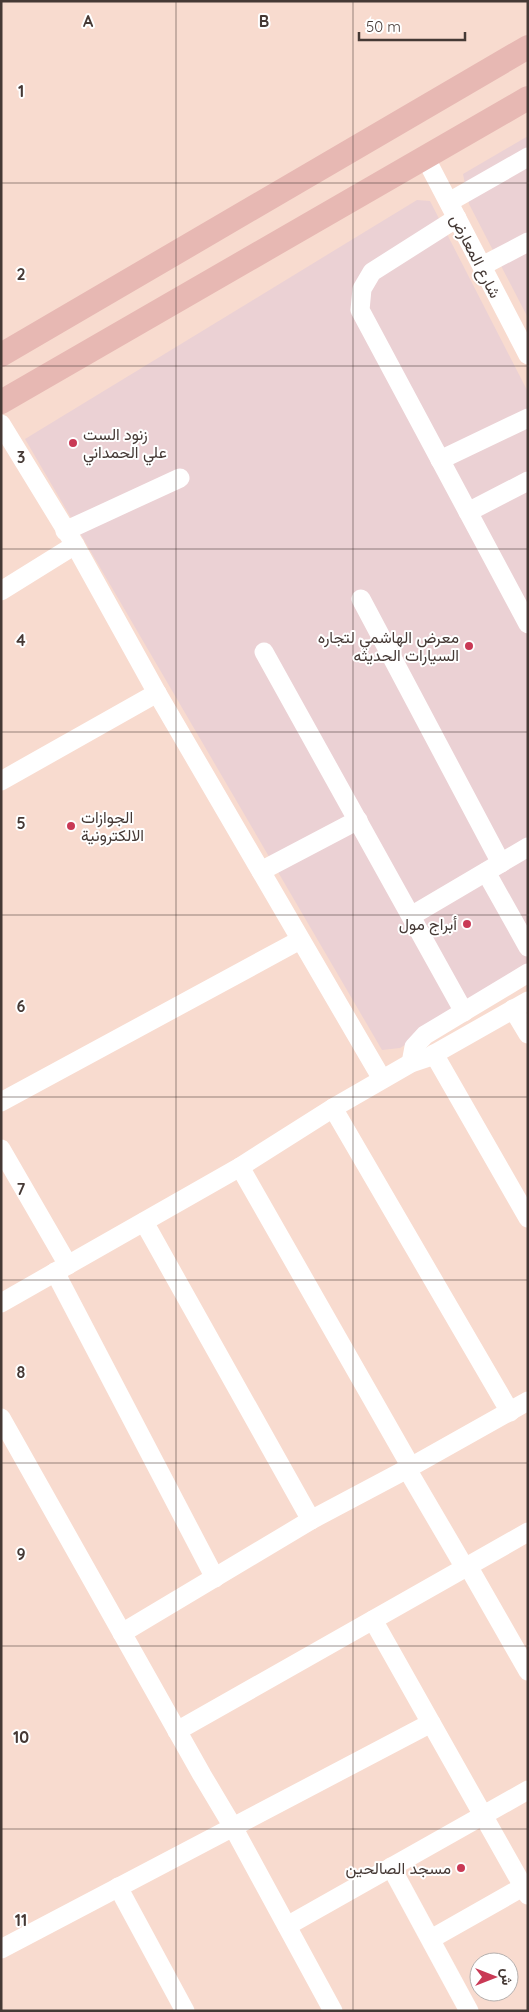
<svg xmlns="http://www.w3.org/2000/svg" width="529" height="2012" font-family="Quicksand,Vazirmatn,sans-serif">
<style>
.commercial{fill:#ebd1d4}
.lines{fill:none;stroke-linecap:round;stroke-linejoin:round}
.minor{stroke:#fff;stroke-width:19}
.major{stroke:#e7b8b3;stroke-width:24}
.grid{fill:none;stroke:#453935;stroke-width:1;stroke-opacity:0.55}
.poi-dot{fill:#c93955;stroke:#fff;stroke-width:2}
.labels{text-anchor:middle;stroke-width:4;stroke-linejoin:round;paint-order:stroke}
.street-label{font-size:16px;fill:#453935;stroke:#fff}
.poi-label{font-size:16px;fill:#453935;stroke:#fff;text-anchor:end}
.grid-label{font-size:16px;text-anchor:middle;font-weight:bold;fill:#453935;stroke:#fff;stroke-width:4;stroke-linejoin:round;paint-order:stroke}
</style>
<rect width="100%" height="100%" fill="#f8dbcf"/>
<!-- commercial -->
<g class="commercial">
<path d="M528 136V318L469 204 463 174Z"/>
<path d="M417 200 430 201 528 392V969L400 1048 382 1050 25 439Z"/>
</g>
<g class="lines">
<!-- minor -->
<g class="minor">
<path d="M425 157 528 355"/>
<path d="M449 202 528 157"/>
<path d="M457 218 372 272 362 289 360 310 528 624"/>
<path d="M482 266 528 242"/>
<path d="M1 424 75 545 157 693 382 1079"/>
<path d="M440 460 528 418"/>
<path d="M468 512 528 481"/>
<path d="M65 531 180 478"/>
<path d="M1 591 75 545"/>
<path d="M361 599 501 863"/>
<path d="M264 652 464 1012"/>
<path d="M1 781 157 693"/>
<path d="M261 871 358 820"/>
<path d="M486 872 528 947"/>
<path d="M411 916 528 847"/>
<path d="M513 1009 528 1034"/>
<path d="M434 1054 528 1218"/>
<path d="M411 1063 414 1047 425 1035 528 973"/>
<path d="M1 1102 300 940"/>
<path d="M333 1108 510 1412"/>
<path d="M1 1149 68 1265"/>
<path d="M240 1167 411 1467"/>
<path d="M55 1272 215 1578"/>
<path d="M1 1303 240 1167 333 1108 411 1063 429 1057 528 1001"/>
<path d="M1 1418 202 1775 233 1827 333 2011"/>
<path d="M407 1469 465 1568"/>
<path d="M311 1520 407 1469 528 1401"/>
<path d="M468 1566 528 1671"/>
<path d="M373 1620 528 1895"/>
<path d="M122 1633 311 1520 144 1222"/>
<path d="M177 1731 528 1532"/>
<path d="M391 1867 469 2011"/>
<path d="M118 1887 185 2011"/>
<path d="M287 1926 528 1790"/>
<path d="M431 1939 528 1884"/>
<path d="M1 1949 431 1723"/>
</g>
<!-- major -->
<g class="major">
<path d="M1 355 528 47"/>
<path d="M1 402 528 98"/>
</g>
</g>
<!-- grid -->
<path class="grid" d="M176 1V2011M353 1V2011M1 183H528M1 366H528M1 549H528M1 732H528M1 915H528M1 1097H528M1 1280H528M1 1463H528M1 1646H528M1 1829H528"/>
<!-- markers -->
<g class="poi-dot">
<circle cx="73" cy="443" r="5"/>
<circle cx="469" cy="646" r="5"/>
<circle cx="71" cy="826" r="5"/>
<circle cx="467" cy="924" r="5"/>
<circle cx="461" cy="1868" r="5"/>
</g>
<g class="labels">
<!-- street labels -->
<g class="street-label">
<text transform="translate(476 256) rotate(63)" y="6">شارع المعارض</text>
</g>
<!-- poi labels -->
<g class="poi-label">
<text x="83" y="440" text-anchor="start">زنود الست<tspan x="83" dy="18">علي الحمداني</tspan></text>
<text x="459" y="643">معرض الهاشمي لتجاره<tspan x="459" dy="18">السيارات الحديثه</tspan></text>
<text x="81" y="823" text-anchor="start">الجوازات<tspan x="81" dy="18">الالكترونية</tspan></text>
<text x="457" y="930">أبراج مول</text>
<text x="451" y="1874">مسجد الصالحين</text>
</g>
</g>
<g class="grid-label">
<text x="88" y="27">A</text>
<text x="264" y="27">B</text>
<text x="21" y="97">1</text>
<text x="21" y="280">2</text>
<text x="21" y="463">3</text>
<text x="21" y="646">4</text>
<text x="21" y="829">5</text>
<text x="21" y="1012">6</text>
<text x="21" y="1195">7</text>
<text x="21" y="1378">8</text>
<text x="21" y="1560">9</text>
<text x="21" y="1743">10</text>
<text x="21" y="1926">11</text>
</g>
<!-- border -->
<rect width="529" height="2012" fill="none" stroke="#453935" stroke-width="5"/>
<!-- north arrow -->
<g transform="translate(494 1977) rotate(90)"><circle r="24" fill="#ffffff" stroke="#b5b0ae"/>
<path d="M0-4L9 19L0 12L-9 19Z" fill="#c93955"/>
<text y="-8" font-size="14" font-weight="bold" text-anchor="middle" fill="#453935">ش</text>
</g>
<!-- scale -->
<path d="M359 32v8h106v-8" fill="none" stroke="#453935" stroke-width="2.5"/>
<text x="366" y="32" font-size="15" fill="#453935" stroke="#ffffff" stroke-width="4" paint-order="stroke">50 m</text>
</svg>
